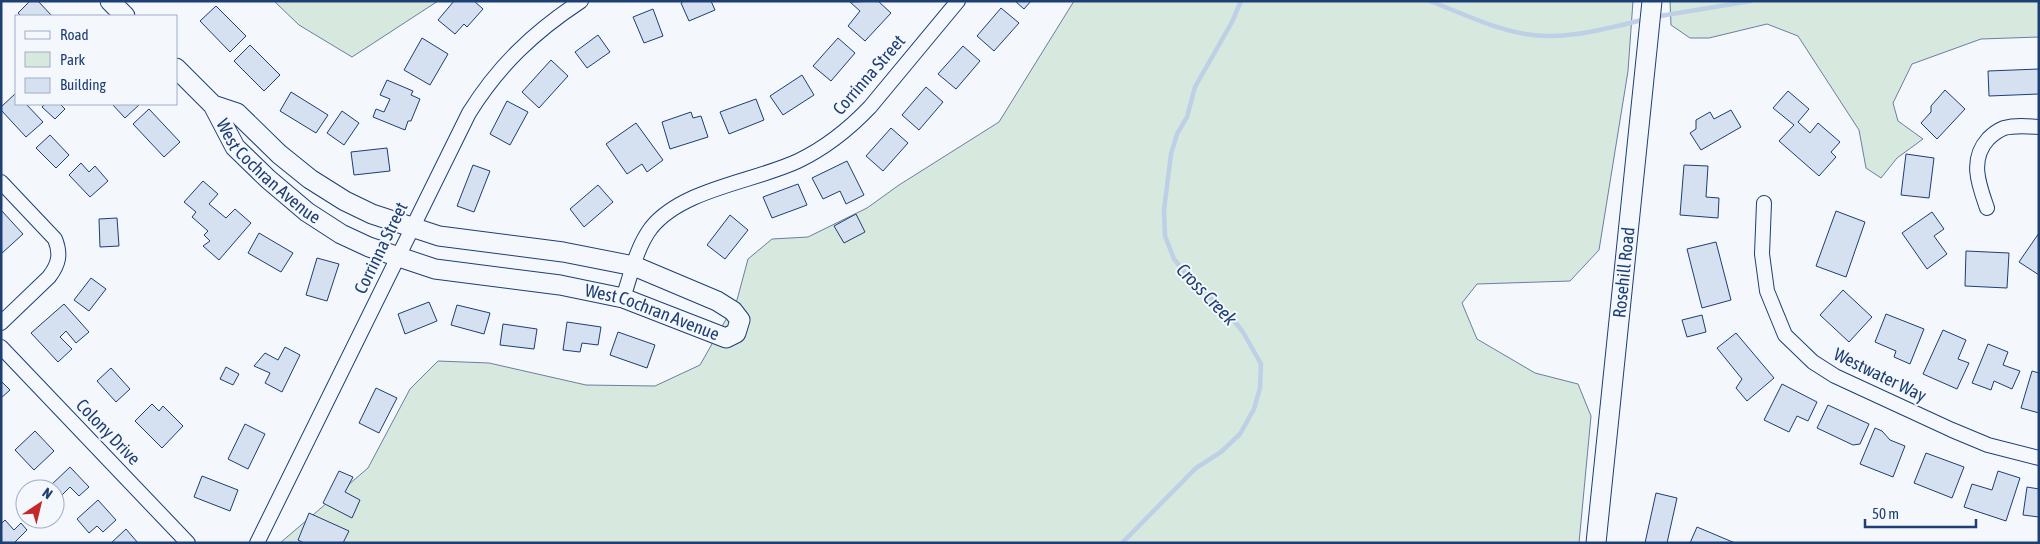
<svg xmlns="http://www.w3.org/2000/svg" width="2040" height="544" font-family="'Asap Condensed',sans-serif">
<style>
.green{fill:#d7e8df;stroke:#687fa3}
.lines{fill:none;stroke-linecap:round;stroke-linejoin:round}
.stream{stroke:#bed0e5;stroke-width:4.5}
.building{fill:#d5e0f0;stroke:#1d3f73}
.street-casing{stroke:#1d3f73;stroke-width:16}
.secondary-casing{stroke:#1d3f73;stroke-width:21}
.street{stroke:#f4f7fb;stroke-width:14}
.secondary{stroke:#f4f7fb;stroke-width:19}
.labels{text-anchor:middle;stroke-width:4;stroke-linejoin:round;paint-order:stroke}
.street-label{font-size:18px;fill:#1d3f73;stroke:#f4f7fb}
.water-label{font-size:19px;font-style:italic;fill:#1d3f73;stroke:#f4f7fb}
</style>
<rect width="100%" height="100%" fill="#f4f7fb"/>
<!-- green -->
<g class="green">
<path d="M274 1H438L352 57 299 25Z"/>
<path d="M1074 1H1633L1628 71 1599 250 1570 281 1477 284 1462 303 1477 339 1535 373 1578 384 1591 416 1579 543H280L368 468 410 389 438 361 489 363 586 385 655 386 700 365 737 300 748 259 772 239 808 237 867 208 899 185 999 122Z"/>
<path d="M1670 1H2039V37L1981 39 1912 64 1893 103 1898 121 1923 139 1897 158 1881 178 1866 168 1859 130 1798 36 1767 24 1709 38H1690L1671 25Z"/>
</g>
<g class="lines">
<!-- stream -->
<g class="stream">
<path d="M1430 1C1461 13 1492 28 1525 34 1566 41 1607 28 1647 19"/>
<path d="M1654 17 1751 1"/>
<path d="M1122 543 1196 468 1221 452 1240 434 1254 409 1260 388 1261 364 1243 332 1228 313 1195 285 1174 259 1165 236 1164 210 1171 154 1177 134 1187 117 1195 87 1232 22 1241 1"/>
</g>
</g>
<!-- building -->
<g class="building">
<path d="M30 1H38L52 16H21L18 13Z"/>
<path d="M454 1H474L483 9 467 27 464 24 455 34 438 20Z"/>
<path d="M684 1H711L715 10 689 21 681 3Z"/>
<path d="M878 1 891 13 865 41 848 26 860 11 850 2Z"/>
<path d="M1015 1H1031L1024 9Z"/>
<path d="M216 6 246 36 230 52 200 21Z"/>
<path d="M1001 8 1019 23 994 51 977 36Z"/>
<path d="M653 9 663 36 644 43 633 17Z"/>
<path d="M598 35 610 52 587 68 575 52Z"/>
<path d="M422 38 448 54 430 85 404 70Z"/>
<path d="M838 38 855 53 831 81 813 66Z"/>
<path d="M250 45 280 75 264 91 234 61Z"/>
<path d="M963 46 980 61 956 89 938 74Z"/>
<path d="M551 60 568 76 539 108 522 92Z"/>
<path d="M2039 69V94L1989 96 1988 71Z"/>
<path d="M802 75 814 95 783 115 770 96Z"/>
<path d="M387 80 413 91 411 95 420 99 411 121H408L405 130 373 117 376 109 384 112 390 99 380 95Z"/>
<path d="M926 87 943 102 919 130 902 115Z"/>
<path d="M1945 90 1965 109 1937 139 1921 123 1931 112V106Z"/>
<path d="M1788 91 1809 109 1798 122 1810 133 1818 123 1840 142 1831 152 1836 157 1819 176 1779 141 1794 125 1773 108Z"/>
<path d="M291 92 328 115 316 133 280 111Z"/>
<path d="M16 93V104H26L43 122 26 137 1 110V107Z"/>
<path d="M756 99 764 120 729 134 720 112Z"/>
<path d="M507 101 528 112 510 145 490 134Z"/>
<path d="M45 104H60L65 109 55 119 42 107Z"/>
<path d="M112 104H140L125 118Z"/>
<path d="M149 109 180 142 164 157 133 124Z"/>
<path d="M1731 110 1741 127 1701 150 1690 133 1696 129V120L1710 112 1714 119Z"/>
<path d="M342 111 359 123 344 145 327 133Z"/>
<path d="M691 112 693 118 701 116 708 137 670 149 662 122Z"/>
<path d="M636 123 663 160 647 172 642 164 627 174 606 144Z"/>
<path d="M891 128 908 143 883 171 866 156Z"/>
<path d="M50 135 69 155 56 168 36 148Z"/>
<path d="M387 148 390 171 354 175 351 152Z"/>
<path d="M1906 154 1934 158 1929 198 1901 195Z"/>
<path d="M847 161 864 195 846 204 840 191 823 199 812 178Z"/>
<path d="M81 163 89 172 95 166 108 181 90 197 69 175Z"/>
<path d="M473 165 490 171 474 212 457 206Z"/>
<path d="M1684 165 1708 166 1706 197 1719 198 1718 218 1680 215Z"/>
<path d="M203 181 218 194 209 204 226 218 235 209 251 223 219 260 203 246 210 241 204 235 208 231 192 217 196 212 184 202Z"/>
<path d="M798 184 807 205 772 218 763 197Z"/>
<path d="M598 185 613 202 584 227 570 209Z"/>
<path d="M1 210 23 234 1 254Z"/>
<path d="M1836 211 1865 222 1846 277 1816 266Z"/>
<path d="M1932 212 1944 229 1934 236 1947 254 1927 269 1902 233Z"/>
<path d="M856 214 865 232 844 243 834 226Z"/>
<path d="M730 215 748 230 725 259 707 245Z"/>
<path d="M117 218 119 246 100 247 99 219Z"/>
<path d="M259 233 293 253 281 272 248 253Z"/>
<path d="M2039 233V275L2019 262Z"/>
<path d="M1716 242 1731 300 1702 308 1687 249Z"/>
<path d="M1966 251 2009 253 2007 288 1965 286Z"/>
<path d="M317 258 339 264 327 301 306 295Z"/>
<path d="M91 278 106 289 89 311 74 300Z"/>
<path d="M1843 290 1872 317 1849 342 1820 315Z"/>
<path d="M429 302 437 321 405 334 398 314Z"/>
<path d="M64 304 89 332 76 343 66 331 60 337 72 349 58 362 31 333Z"/>
<path d="M457 305 490 313 484 334 451 325Z"/>
<path d="M1886 314 1924 329 1910 364 1894 357 1896 351 1875 342Z"/>
<path d="M1702 315 1706 332 1687 337 1682 320Z"/>
<path d="M567 322 601 327 598 345 582 343 580 352 563 350Z"/>
<path d="M503 324 537 329 534 349 500 345Z"/>
<path d="M1943 330 1966 340 1958 359 1969 363 1957 389 1923 374Z"/>
<path d="M618 332 655 345 647 368 610 355Z"/>
<path d="M1736 333 1774 378 1747 401 1736 388 1742 379 1717 348Z"/>
<path d="M1988 344 2008 352 2003 365 2020 371 2012 389 1994 381 1991 390 1972 383Z"/>
<path d="M285 347 300 355 282 392 265 383 270 373 254 366 265 353 278 360Z"/>
<path d="M226 367 239 374 233 385 220 379Z"/>
<path d="M111 368 130 389 116 402 97 381Z"/>
<path d="M2032 371 2039 373V413L2021 408Z"/>
<path d="M1 381 10 390 1 398Z"/>
<path d="M1782 384 1817 402 1808 421 1797 416 1789 432 1764 420Z"/>
<path d="M376 388 397 398 379 433 359 423Z"/>
<path d="M152 404 159 411 163 406 183 426 162 448 135 421Z"/>
<path d="M1828 405 1869 424 1860 444 1853 445 1817 428Z"/>
<path d="M245 424 265 434 248 469 228 459Z"/>
<path d="M1875 428 1882 431 1890 440 1905 446 1893 477 1860 464Z"/>
<path d="M35 431 54 451 34 470 15 450Z"/>
<path d="M1926 453 1964 467 1952 498 1914 483Z"/>
<path d="M70 467 89 487 79 496 70 487 59 498 55 493V489L49 487Z"/>
<path d="M339 471 353 477 345 492 360 500 352 518 323 503Z"/>
<path d="M1998 471 2020 478 2006 521 1964 507 1972 484 1992 490Z"/>
<path d="M202 476 238 490 230 511 194 497Z"/>
<path d="M2027 487 2039 489V517L2023 515Z"/>
<path d="M1656 493 1677 498 1667 543H1645Z"/>
<path d="M98 500 116 520 103 532 97 526 89 533 77 519Z"/>
<path d="M309 513 349 531 343 543H304L298 540Z"/>
<path d="M5 520 14 530 21 523 27 530 14 543H1V524Z"/>
<path d="M1697 527 1735 543H1690Z"/>
<path d="M126 529 138 543H111Z"/>
</g>
<g class="lines">
<defs>
<g id="street">
<path d="M1 182 55 239C61 254 59 264 49 277L1 323"/>
<path d="M1764 203 1762 254 1767 291 1785 335 1813 362 1835 376 1952 430 1988 445 2039 458"/>
<path d="M1987 208C1979 185 1969 160 1988 139 1992 135 1999 130 2004 128 2015 125 2027 126 2039 127"/>
<path d="M623 298C631 275 636 248 651 228 682 189 753 182 798 161 825 148 849 129 870 107L958 1"/>
<path d="M1 347 188 543"/>
<path d="M257 543 469 113C499 65 534 32 581 1"/>
</g>
<g id="secondary">
<path d="M110 1 125 16"/>
<path id="s1" d="M176 68 213 105 235 147 268 179 307 212 341 234 369 247 435 269 560 285 623 298 726 338 736 333 740 320 733 311 717 301 634 266 563 252 439 236 372 214 345 201 310 179 279 154 237 113 213 105"/>
<path id="s2" d="M1596 543 1652 1"/>
</g>
</defs>
<!-- street casing -->
<use href="#street" class="street-casing"/>
<!-- secondary casing -->
<use href="#secondary" class="secondary-casing"/>
<!-- street -->
<use href="#street" class="street"/>
<!-- secondary -->
<use href="#secondary" class="secondary"/>
</g>
<g class="labels">
<!-- street labels -->
<g class="street-label">
<text transform="translate(869 75) rotate(-49)" y="6">Corrinna Street</text>
<text dy="6" stroke="none"><textPath href="#s1" startOffset="140">West Cochran Avenue</textPath></text>
<text transform="translate(381 248) rotate(-64)" y="6">Corrinna Street</text>
<text dy="6" stroke="none"><textPath href="#s2" startOffset="272">Rosehill Road</textPath></text>
<text dy="6" stroke="none"><textPath href="#s1" startOffset="560">West Cochran Avenue</textPath></text>
<text transform="translate(1880 375) rotate(26)" y="6">Westwater Way</text>
<text transform="translate(108 432) rotate(46)" y="6">Colony Drive</text>
</g>
<!-- water labels -->
<g class="water-label">
<text transform="translate(1207 294) rotate(46)" y="7">Cross Creek</text>
</g>
</g>
<!-- border -->
<rect width="2040" height="544" fill="none" stroke="#1d3f73" stroke-width="5"/>
<!-- legend -->
<rect x="15" y="15" width="162" height="90" fill="#f4f7fb" stroke="#9eadc5"/>
<rect x="25" y="31" width="25" height="8" fill="#f4f7fb" stroke="#9eadc5"/>
<text x="60" y="40" font-size="15" fill="#1d3f73">Road</text>
<rect x="25" y="52" width="25" height="15" fill="#d7e8df" stroke="#9eadc5"/>
<text x="60" y="65" font-size="15" fill="#1d3f73">Park</text>
<rect x="25" y="78" width="25" height="15" fill="#d5e0f0" stroke="#9eadc5"/>
<text x="60" y="90" font-size="15" fill="#1d3f73">Building</text>
<!-- north arrow -->
<g transform="translate(40 504) rotate(35)"><circle r="24" fill="#f4f7fb" stroke="#9eadc5"/>
<path d="M0-4L9 19L0 12L-9 19Z" fill="#c62828"/>
<text y="-8" font-size="14" font-weight="bold" text-anchor="middle" fill="#1d3f73">N</text>
</g>
<!-- scale -->
<path d="M1865 519v8h111v-8" fill="none" stroke="#1d3f73" stroke-width="2.5"/>
<text x="1872" y="519" font-size="15" fill="#1d3f73" stroke="#f4f7fb" stroke-width="4" paint-order="stroke">50 m</text>
</svg>
